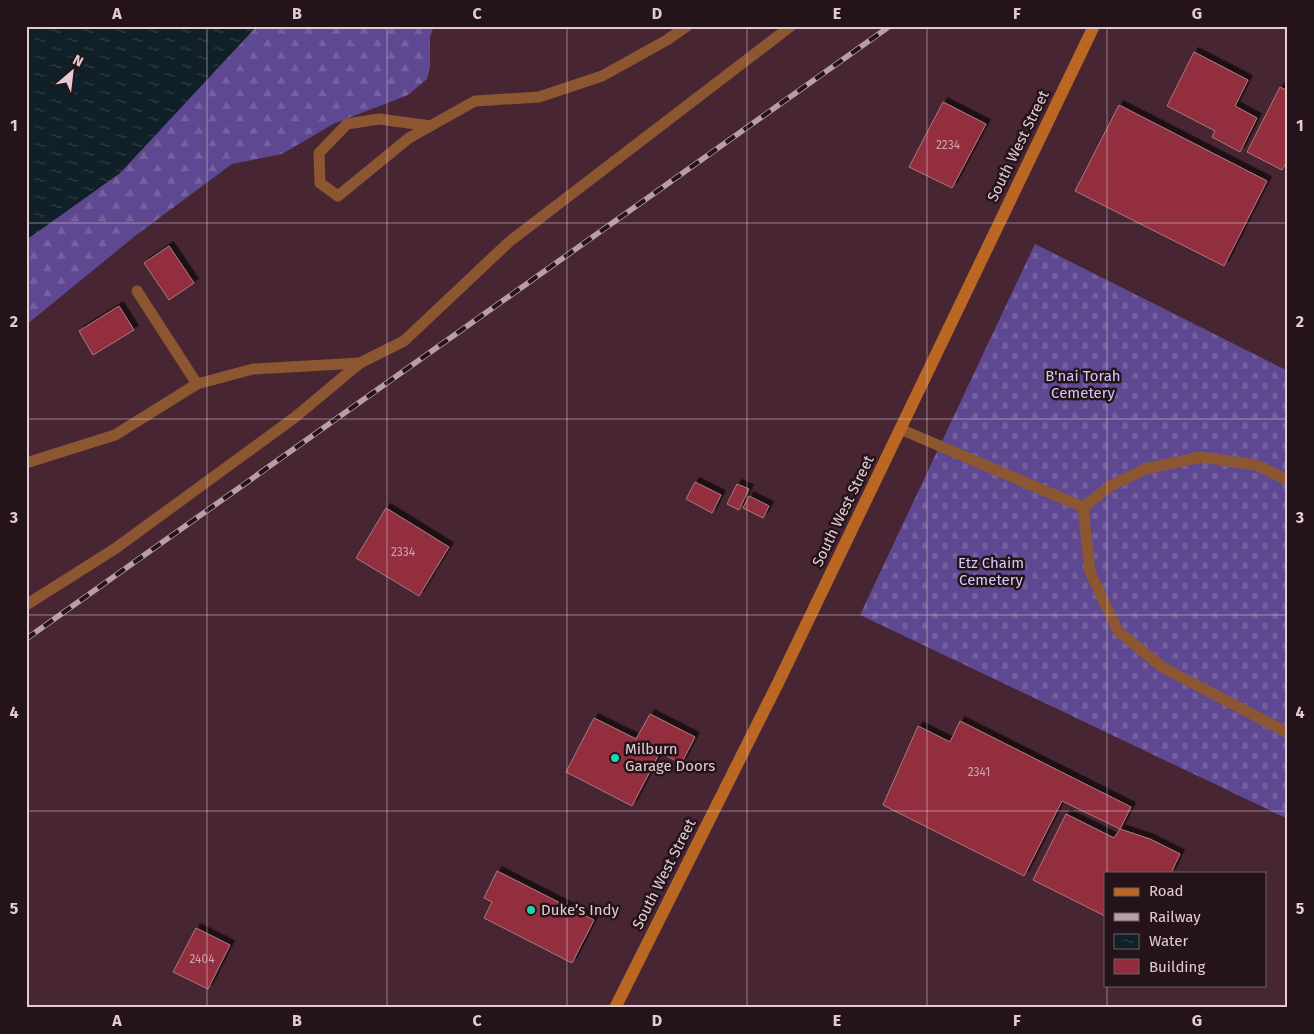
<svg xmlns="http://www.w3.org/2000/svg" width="1314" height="1034" font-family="'Fira Sans',sans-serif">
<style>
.forest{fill:url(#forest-firs)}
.cemetery{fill:url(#cemetery-stones)}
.water{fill:url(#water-ripples)}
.building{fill:#922d3e;stroke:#a77b7d;filter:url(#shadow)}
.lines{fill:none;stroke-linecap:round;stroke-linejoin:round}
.lane{stroke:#8b5630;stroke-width:11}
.secondary{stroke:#bb6724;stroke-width:12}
.rail-casing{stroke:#b89ea8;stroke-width:5.5}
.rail{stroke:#24141a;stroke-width:4;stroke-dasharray:11;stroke-linecap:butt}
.grid{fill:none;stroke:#e2cbd3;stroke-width:1;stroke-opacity:0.55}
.poi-dot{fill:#1bd5b1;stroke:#24141a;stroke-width:2}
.labels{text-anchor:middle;stroke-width:5;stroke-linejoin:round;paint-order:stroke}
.number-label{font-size:12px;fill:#cea4ae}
.street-label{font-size:15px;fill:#e2cbd3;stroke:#24141a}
.park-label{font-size:15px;fill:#d3c9f9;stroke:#24141a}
.poi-label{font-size:15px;fill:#e2cbd3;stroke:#24141a;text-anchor:start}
.neatline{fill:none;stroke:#e2cbd3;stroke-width:2}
.grid-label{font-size:16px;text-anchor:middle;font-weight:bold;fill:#e2cbd3}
</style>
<defs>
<pattern id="forest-firs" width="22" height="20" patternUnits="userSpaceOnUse" patternTransform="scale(1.25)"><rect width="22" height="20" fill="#5e4892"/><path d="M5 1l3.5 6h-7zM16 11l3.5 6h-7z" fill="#7561a0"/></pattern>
<pattern id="cemetery-stones" width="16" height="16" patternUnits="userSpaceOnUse" patternTransform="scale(1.25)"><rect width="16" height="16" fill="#5e4892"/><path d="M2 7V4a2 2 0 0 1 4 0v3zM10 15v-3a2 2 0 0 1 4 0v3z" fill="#7561a0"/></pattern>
<pattern id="water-ripples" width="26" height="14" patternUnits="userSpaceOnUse" patternTransform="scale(1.25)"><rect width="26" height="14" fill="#102028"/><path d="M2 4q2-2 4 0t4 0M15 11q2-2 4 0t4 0" fill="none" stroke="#323f46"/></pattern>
<filter id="shadow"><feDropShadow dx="4.5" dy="-4.5" stdDeviation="0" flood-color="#0009"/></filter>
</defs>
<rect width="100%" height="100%" fill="#482533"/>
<!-- forest -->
<path class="forest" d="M257 26H434L430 37V66L427 79 408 95 333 124 282 154 232 164 135 236 26 325V240L120 173Z"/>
<!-- cemetery -->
<path class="cemetery" d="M1035 244 1288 371V819L860 615Z"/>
<!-- water -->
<path class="water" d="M26 26H257L120 173 26 240Z"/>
<!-- building -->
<g class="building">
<path d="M1194 52 1248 80 1235 106 1257 118 1240 152 1212 137 1215 131 1167 106Z"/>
<path d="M1280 87 1288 91V159L1282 170 1247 152Z"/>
<path d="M943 102 986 124 952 188 909 167Z"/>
<path d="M1119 105 1267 181 1224 266 1075 191Z"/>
<path d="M169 246 194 283 169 300 144 263Z"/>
<path d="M119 306 134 330 93 355 79 331Z"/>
<path d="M695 482 721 495 712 513 686 499Z"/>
<path d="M737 484 749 489 739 510 727 504Z"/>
<path d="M749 496 769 506 763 518 743 508Z"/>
<path d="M386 508 449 547 419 596 356 558Z"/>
<path d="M650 714 695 737 681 764 660 752 632 806 566 772 594 718 636 739Z"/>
<path d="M960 721 1131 807 1120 829 1062 801 1024 876 883 805 918 726 950 742Z"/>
<path d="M1066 814 1114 838 1120 829 1150 839 1180 854 1171 873H1105V916L1033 880Z"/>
<path d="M497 871 594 920 572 963 484 918 492 902 484 898Z"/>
<path d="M196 928 230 945 208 989 173 972Z"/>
</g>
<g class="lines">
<!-- lane -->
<g class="lane">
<path d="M431 126 379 119 347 124 319 153 320 183 338 196 409 138 475 101 539 97 602 76 667 40 687 26"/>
<path d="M137 291 197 384"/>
<path d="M900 429 1083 507 1090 572 1118 631 1162 667 1288 733"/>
<path d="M26 463 115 435 197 384 253 369 360 363"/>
<path d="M1083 507 1112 485 1145 469 1201 457 1256 465 1288 480"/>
<path d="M26 605 116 548 294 418 360 363 404 341 509 242 791 26"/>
</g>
<!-- secondary -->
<path class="secondary" d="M615 1008 780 679 1094 26"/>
<defs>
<path id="rail" d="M26 639 890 26"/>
</defs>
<!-- rail casing -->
<use href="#rail" class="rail-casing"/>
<!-- rail -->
<use href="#rail" class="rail"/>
</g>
<!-- grid -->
<path class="grid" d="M207 26V1008M387 26V1008M567 26V1008M747 26V1008M927 26V1008M1107 26V873M26 223H1288M26 419H1288M26 615H1288M26 811H1288M1107 985V1008"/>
<!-- markers -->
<g class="poi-dot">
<circle cx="615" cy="758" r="5"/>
<circle cx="531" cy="910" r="5"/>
</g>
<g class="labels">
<!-- number labels -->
<g class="number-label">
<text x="948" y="149">2234</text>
<text x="403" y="556">2334</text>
<text x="979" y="776">2341</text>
<text x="202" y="963">2404</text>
</g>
<!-- street labels -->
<g class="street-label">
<text transform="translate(1018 146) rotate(-64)" y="5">South West Street</text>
<text transform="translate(843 511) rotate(-64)" y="5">South West Street</text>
<text transform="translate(664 874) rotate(-63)" y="5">South West Street</text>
</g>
<!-- park labels -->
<g class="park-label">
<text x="1083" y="381">B'nai Torah<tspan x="1083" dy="17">Cemetery</tspan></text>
<text x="991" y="568">Etz Chaim<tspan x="991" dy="17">Cemetery</tspan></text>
</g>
<!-- poi labels -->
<g class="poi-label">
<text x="625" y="754">Milburn<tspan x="625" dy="17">Garage Doors</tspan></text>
<text x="541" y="915">Duke’s Indy</text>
</g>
</g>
<!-- border -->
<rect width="1314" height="1034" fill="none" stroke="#24141a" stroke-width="55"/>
<!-- legend -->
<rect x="1104" y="872" width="162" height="115" fill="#24141a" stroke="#705d64"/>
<rect x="1114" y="888" width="25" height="8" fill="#bb6724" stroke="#705d64"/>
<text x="1149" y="896" font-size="15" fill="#e2cbd3">Road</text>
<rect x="1114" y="913" width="25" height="8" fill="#b89ea8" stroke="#705d64"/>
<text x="1149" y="922" font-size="15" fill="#e2cbd3">Railway</text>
<rect x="1114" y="934" width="25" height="15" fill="url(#water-ripples)" stroke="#705d64"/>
<text x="1149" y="946" font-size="15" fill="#e2cbd3">Water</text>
<rect x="1114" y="959" width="25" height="15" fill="#922d3e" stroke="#705d64"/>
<text x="1149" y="972" font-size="15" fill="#e2cbd3">Building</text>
<!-- north arrow -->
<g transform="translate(72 72) rotate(28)" stroke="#24141a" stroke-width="4" paint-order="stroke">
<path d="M0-4L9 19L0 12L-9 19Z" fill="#e2cbd3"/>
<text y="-8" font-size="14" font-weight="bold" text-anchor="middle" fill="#e2cbd3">N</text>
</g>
<rect x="28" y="28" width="1258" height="978" class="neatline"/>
<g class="grid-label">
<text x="117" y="19">A</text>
<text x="297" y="19">B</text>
<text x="477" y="19">C</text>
<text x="657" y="19">D</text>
<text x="837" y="19">E</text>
<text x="1017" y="19">F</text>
<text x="1197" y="19">G</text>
<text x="14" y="131">1</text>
<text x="1300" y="131">1</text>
<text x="14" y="327">2</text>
<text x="1300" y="327">2</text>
<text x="14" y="523">3</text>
<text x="1300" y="523">3</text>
<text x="14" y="718">4</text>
<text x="1300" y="718">4</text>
<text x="14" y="914">5</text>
<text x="1300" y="914">5</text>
<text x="117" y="1026">A</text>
<text x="297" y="1026">B</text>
<text x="477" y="1026">C</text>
<text x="657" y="1026">D</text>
<text x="837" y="1026">E</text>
<text x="1017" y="1026">F</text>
<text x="1197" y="1026">G</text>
</g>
</svg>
